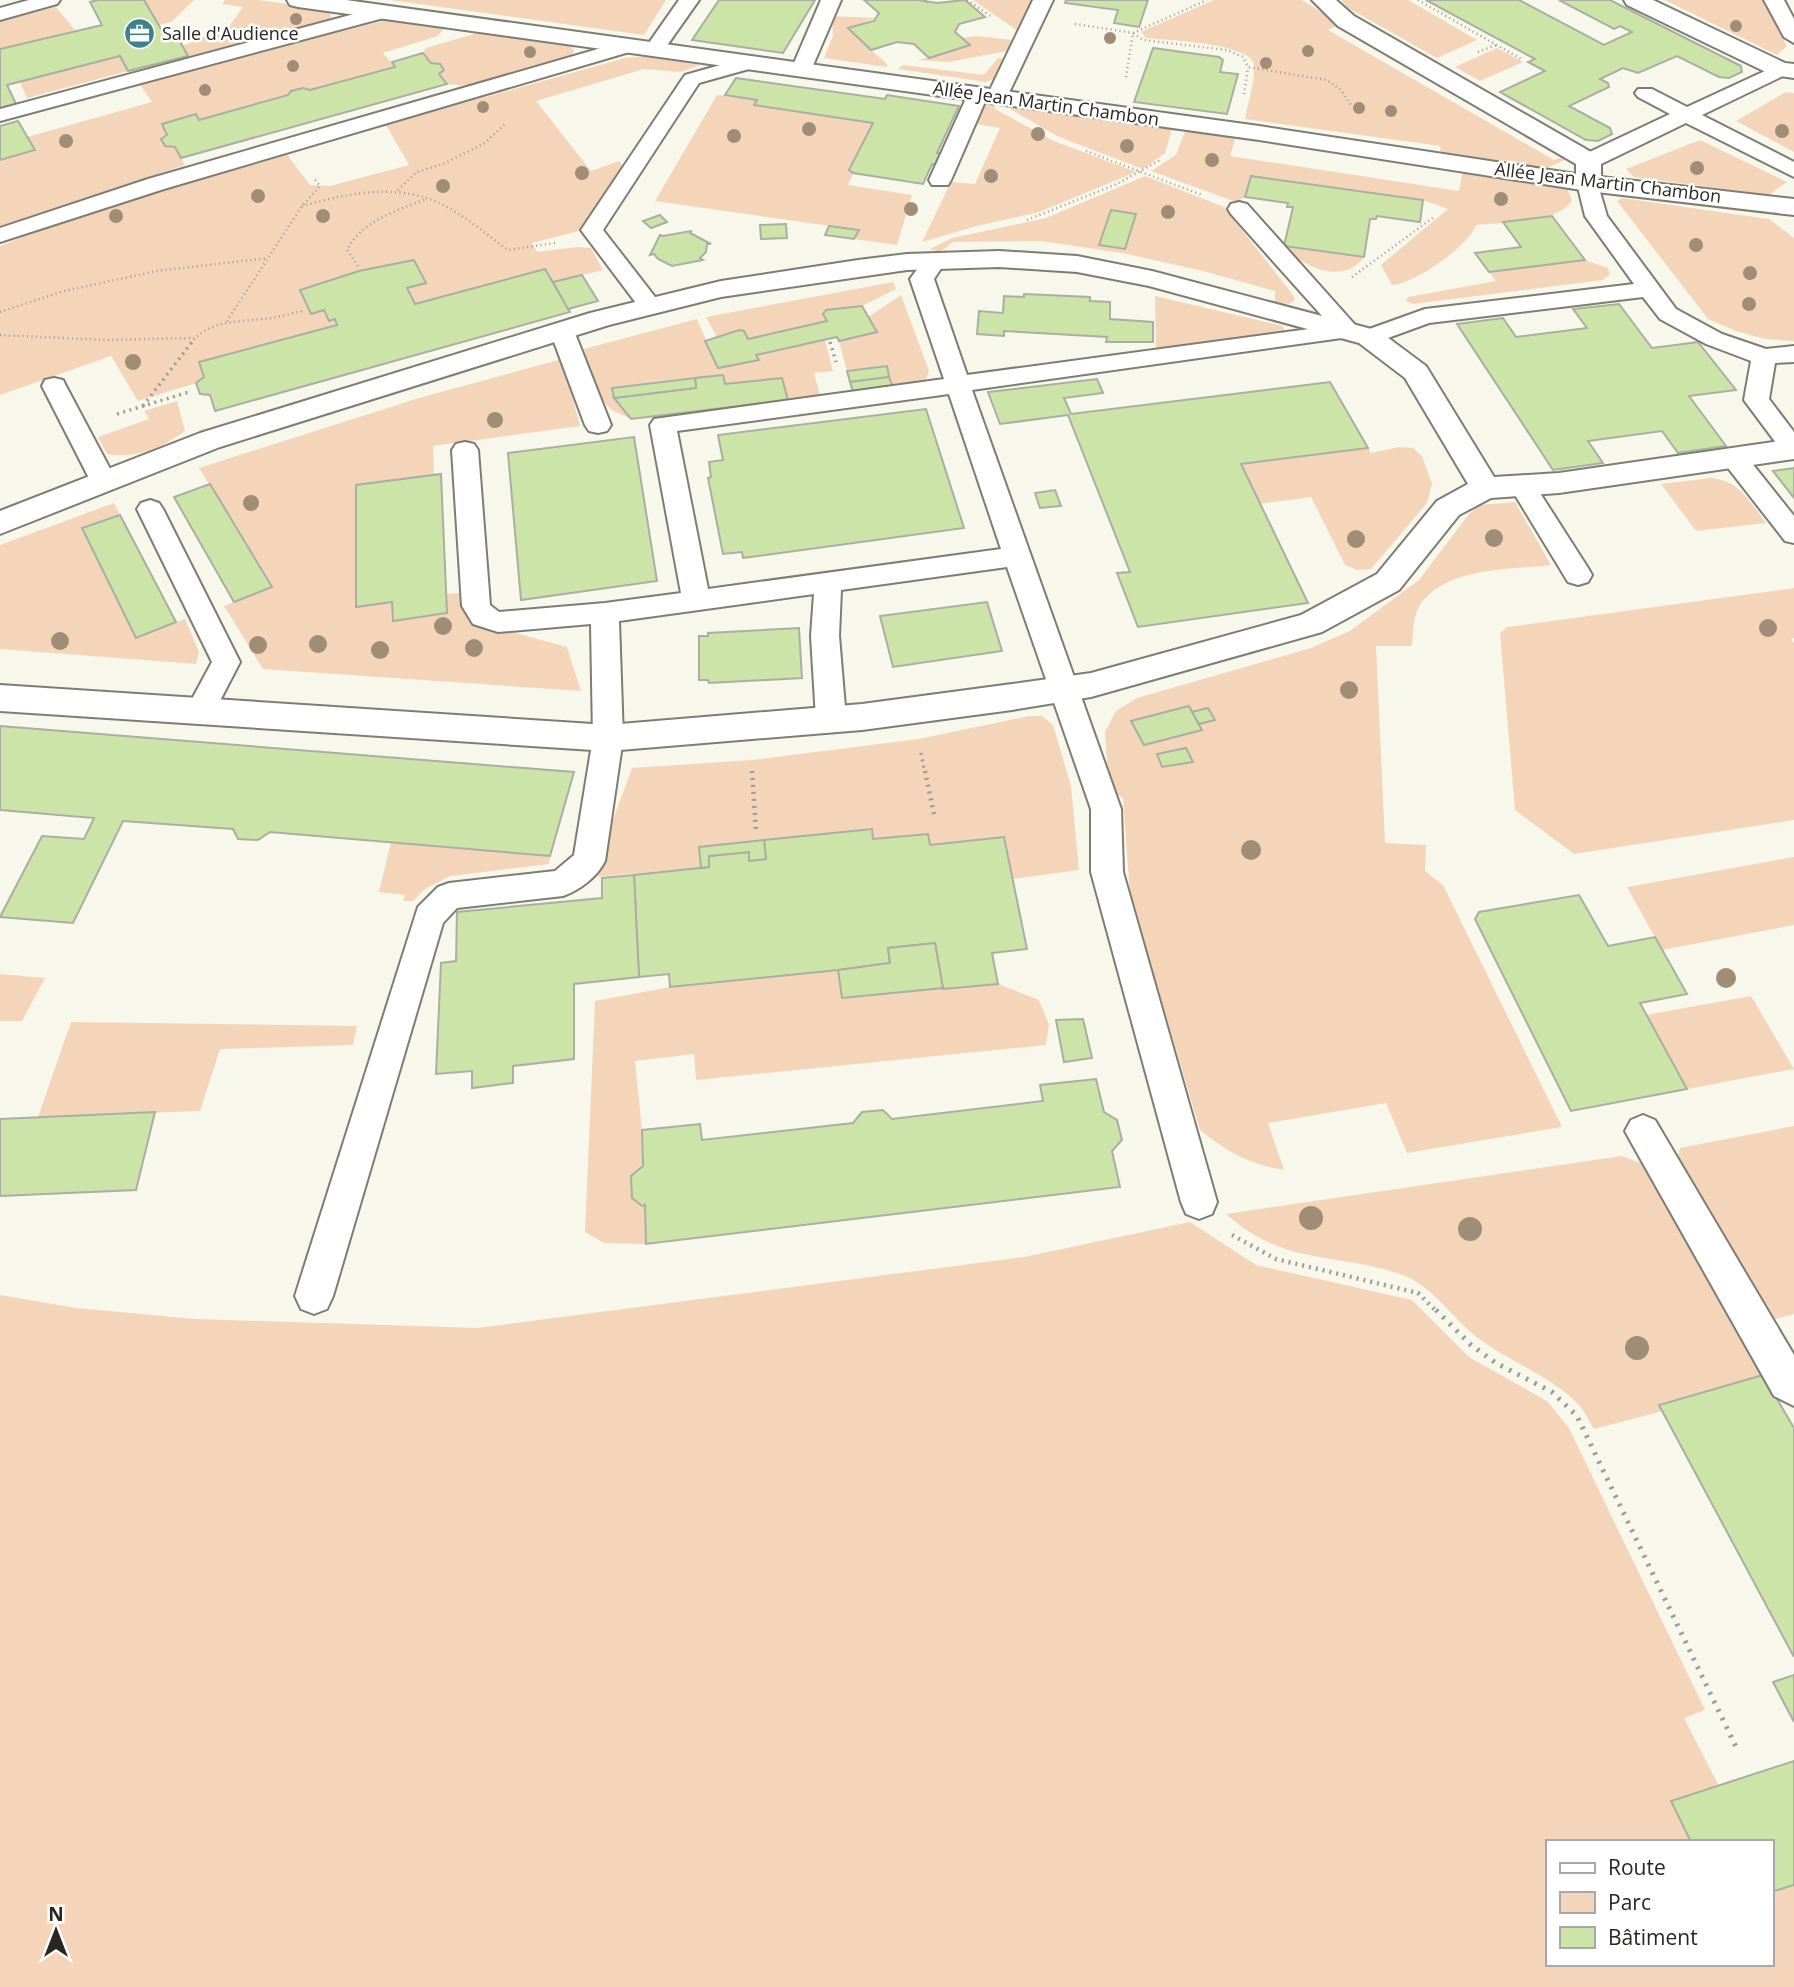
<svg xmlns="http://www.w3.org/2000/svg" width="1794" height="1987" font-family="'Open Sans',sans-serif">
<style>
.green{fill:#f4d5b9}
.building{fill:#cce4a7;stroke:#aaaea5;stroke-width:2}
.lines{fill:none;stroke-linecap:round;stroke-linejoin:round}
.lane-casing{stroke:#7e7d74;stroke-width:4}
.street-casing{stroke:#7e7d74;stroke-width:4}
.path-far3{stroke:#9d9c95;stroke-width:2.5;stroke-dasharray:1 3.5;stroke-linecap:butt}
.path-far2{stroke:#9d9c95;stroke-width:3.5;stroke-dasharray:2 4.5;stroke-linecap:butt}
.path-far1{stroke:#9d9c95;stroke-width:4.5;stroke-dasharray:2 5;stroke-linecap:butt}
.path{stroke:#9d9c95;stroke-width:5;stroke-dasharray:2.5 7;stroke-linecap:butt}
.lane{fill:#fff;fill-rule:evenodd}
.street{fill:#fff;fill-rule:evenodd}
.tree{fill:#a08d75}
.labels{text-anchor:middle;stroke-width:5;stroke-linejoin:round;paint-order:stroke}
.far-poi-label{font-size:18px;fill:#272623;stroke:#fff;text-anchor:start}
.far-street-label{font-size:18px;fill:#272623;stroke:#fff}
</style>
<rect width="100%" height="100%" fill="#f7f7ec"/>
<!-- green -->
<g class="green">
<path d="M144 0H194L171 22 159 25Z"/>
<path d="M225 0H259L329 10 331 17 327 23 195 57 188 56 182 46 228 28 243 7 222 4Z"/>
<path d="M390 0H666L644 35Z"/>
<path d="M973 0H1031L1018 31Z"/>
<path d="M1214 0H1302L1340 24 1328 30 1554 160 1566 156 1570 158 1546 168 1441 153 1440 146 1245 119C1248 103 1255 81 1254 65 1252 43 1165 40 1146 38L1141 32Z"/>
<path d="M1341 0H1408L1477 40 1437 58 1348 8Z"/>
<path d="M1665 0H1762L1787 46 1777 55Z"/>
<path d="M56 7 75 30 0 49V22Z"/>
<path d="M832 16 876 18 848 29 888 65 886 67 824 58 833 36Z"/>
<path d="M403 19 435 23 444 28 438 36 383 53 395 67 310 90C302 87 291 89 288 95L199 120 196 114 162 123 167 135 162 139 165 146 175 147 185 165 0 226V160L34 150 27 137 152 102 139 83 387 20Z"/>
<path d="M481 32 558 40 571 45 574 52 567 60 470 86 447 84 439 74 444 69 440 64 431 63 423 53 426 48Z"/>
<path d="M977 36 1012 40 1007 51 948 62 918 60 970 46 962 38Z"/>
<path d="M1497 48 1523 62 1480 81 1455 67Z"/>
<path d="M120 56 128 71 27 98 20 82Z"/>
<path d="M651 56 700 65 680 72 644 69 536 101 591 171 619 161 625 168 579 231 532 243 537 252 577 247 591 248 603 270 553 282 545 269 415 304 407 288 426 283 414 260 359 271 300 290 311 314 324 310 329 321 335 319 337 325 199 362 204 377 196 383 138 401 111 356 0 395V246L103 206 285 152 310 185 330 186 409 165 386 125 625 58Z"/>
<path d="M998 58 1005 59 998 77 986 82 898 69 903 65 984 75Z"/>
<path d="M1786 92 1794 93V152L1736 121Z"/>
<path d="M717 95 757 100 755 105 873 123 849 170 853 174 848 185 912 195 897 245 854 239 858 230 655 201Z"/>
<path d="M984 103 995 104V109L1054 141 1136 172 1039 212 977 226 922 242 951 182 975 184 1000 128 976 124Z"/>
<path d="M1011 106 1172 128 1165 153 1143 169 1059 137 1010 109Z"/>
<path d="M1186 129 1236 136 1230 156 1459 191 1463 170 1560 184 1567 188 1572 200C1559 224 1501 222 1476 225 1470 245 1413 285 1392 285L1381 265 1448 209 1423 200 1251 176 1245 197 1236 202 1151 171 1176 155Z"/>
<path d="M1700 140 1787 182 1769 195 1634 177 1626 169Z"/>
<path d="M1145 176 1224 207 1293 295 1295 300 1289 304 1275 302V291L1199 270 1122 253 1041 241 953 242 940 252 930 249 952 238 1046 218Z"/>
<path d="M1622 198 1769 219 1794 238V341L1765 339 1736 331 1708 319 1617 201Z"/>
<path d="M1284 246 1364 257C1343 286 1302 267 1284 246Z"/>
<path d="M1585 260 1608 268 1610 274 1603 280 1413 304 1406 301 1408 297 1496 281 1489 272Z"/>
<path d="M893 282 896 289 862 306 826 310 823 314 827 321 748 339 744 331C734 329 726 333 718 339L706 317Z"/>
<path d="M901 295 929 371 926 379 893 387 886 366 847 371 839 341 877 332 868 317Z"/>
<path d="M1155 296 1283 326 1285 336 1156 350Z"/>
<path d="M697 319 718 368 758 360 756 355 825 340 833 371 814 373 820 396 788 400 782 378 725 384 723 375 612 388 614 398 631 419 610 409 599 395 580 350Z"/>
<path d="M562 359 580 426 433 446 434 475 356 606 392 602 393 621 446 613V594L462 593 467 616 478 623 567 647 581 691 263 669 224 606 271 586 199 468 419 398Z"/>
<path d="M177 401 185 431C161 448 137 459 107 454L98 437 149 419 144 411Z"/>
<path d="M1399 447 1413 448 1422 456 1432 484 1427 503 1371 569 1357 570 1345 565 1311 497 1259 504 1241 464 1368 448 1371 453Z"/>
<path d="M1711 478C1739 480 1750 502 1766 523L1696 531 1661 484Z"/>
<path d="M1515 502 1551 565C1510 570 1450 566 1421 603 1413 615 1413 632 1412 646H1376L1385 843 1426 845 1425 871 1443 885 1562 1127 1407 1153 1386 1103 1268 1123 1284 1170C1250 1165 1226 1151 1200 1130L1130 895 1123 798 1109 788 1105 732 1116 711 1137 698 1311 648 1350 631 1419 580 1469 514 1480 505Z"/>
<path d="M114 503 120 515 82 529 136 637 185 619 199 652 196 664 0 649V545Z"/>
<path d="M1794 588V638L1791 639 1794 643V820L1574 854 1515 810 1500 633 1507 627Z"/>
<path d="M1029 716H1042L1053 725 1071 786 1079 870 1013 879 1004 837 930 845 928 834 873 839 871 829 699 847 701 868 592 877 632 768 751 760 919 739Z"/>
<path d="M391 842 550 856 549 864 450 876 425 889 413 901H403L405 895 379 892Z"/>
<path d="M1794 857V925L1662 950 1627 887Z"/>
<path d="M838 970 843 998 998 984 1039 1000 1049 1025 1046 1045 696 1080 694 1054 635 1061 642 1130 643 1166 631 1176 632 1198 642 1206 645 1205 646 1244 604 1243 585 1232 595 1001 670 987Z"/>
<path d="M0 974 45 978 22 1021H0Z"/>
<path d="M1751 996 1794 1069 1687 1089 1646 1015Z"/>
<path d="M71 1022 357 1026 353 1045 220 1049 200 1111 38 1117Z"/>
<path d="M1794 1126V1314L1772 1320 1677 1162 1680 1148Z"/>
<path d="M1622 1156 1643 1164 1763 1375 1660 1404 1663 1411 1594 1429C1588 1420 1584 1409 1576 1402 1549 1376 1513 1363 1482 1341 1453 1321 1435 1286 1400 1274 1333 1252 1284 1266 1226 1214Z"/>
<path d="M1190 1222 1256 1265 1412 1300 1469 1357 1547 1401 1569 1428 1705 1710 1684 1718 1719 1786 1671 1801 1691 1842H1547V1964H1771V1892L1794 1885V1987H0V1295L76 1308 196 1319 478 1328 1024 1257Z"/>
</g>
<!-- building -->
<g class="building">
<path d="M98 0H144L168 41 178 38 188 56 128 71 120 56 7 85 16 104 0 109V49L102 25 90 2Z"/>
<path d="M719 0H815L783 53 692 40Z"/>
<path d="M864 0H918L937 3 965 0 985 17 959 24 955 32 970 45 929 58 914 44 897 42 871 50 848 28 874 21 879 13Z"/>
<path d="M1066 0H1148L1139 27 1114 23 1118 10 1065 3Z"/>
<path d="M1426 0H1519L1604 45 1632 32 1620 26 1614 29 1559 0H1610L1741 66 1742 72 1729 78 1719 77 1677 56 1638 73 1623 68 1600 79 1608 83 1609 87 1569 106 1610 128 1612 134 1598 141 1586 140 1500 92 1545 71 1528 62 1535 59Z"/>
<path d="M1153 48 1219 57 1223 60 1220 72 1238 74 1227 114 1134 102Z"/>
<path d="M423 53 431 63 440 64 444 70 439 74 447 84 181 158 175 147 165 146 161 139 167 135 162 124 196 114 199 120 288 95 291 91 303 88 310 90 395 67 392 62Z"/>
<path d="M736 78 885 99 887 95 959 106 937 153 943 154 938 165 932 164 923 184 853 173 849 170 873 123 754 105 757 100 725 95Z"/>
<path d="M18 121 35 150 0 160V126Z"/>
<path d="M1251 176 1423 200 1420 222 1377 216 1376 219H1370L1364 257 1284 246 1293 207H1287L1288 203 1245 197Z"/>
<path d="M1111 210 1136 214 1125 249 1099 245Z"/>
<path d="M660 215 667 222 651 228 643 221Z"/>
<path d="M1552 216 1585 260 1489 272 1475 253 1521 247 1503 222Z"/>
<path d="M786 224 787 238 761 239 760 225Z"/>
<path d="M829 226 859 230 854 239 825 235Z"/>
<path d="M691 231 690 233 711 244H707L706 252 700 258 703 260 672 266 658 259 654 254 650 255 660 235 663 236Z"/>
<path d="M414 260 426 283 407 288 415 304 545 269 570 312 215 411 210 395 200 394 196 383 204 377 199 362 337 325 335 319 329 321 324 310 311 314 300 290 359 271Z"/>
<path d="M582 275 598 301 568 309 553 282Z"/>
<path d="M1024 294 1090 297V301L1110 302V319L1153 322V342H1106L1107 337 1004 331V336L977 334 979 311 1003 313 1004 296 1024 297Z"/>
<path d="M1619 304 1652 348 1698 342 1736 390 1689 396 1726 446 1678 453 1662 431 1588 441 1603 463 1553 470 1457 324 1503 318 1516 337 1587 328 1573 309Z"/>
<path d="M862 306 877 332 839 341 837 337 756 355 759 360 718 368 705 341 739 330 744 331 748 339 827 321 823 314 826 310Z"/>
<path d="M887 366 889 377 850 382 847 371Z"/>
<path d="M723 375 725 384 782 378 788 400 631 419 614 398 696 388 695 378Z"/>
<path d="M889 377 893 387 853 392 850 382Z"/>
<path d="M695 378 696 388 614 398 612 388Z"/>
<path d="M1097 379 1103 393 1064 398 1071 414 1330 382 1368 448 1241 464 1308 603 1138 627 1117 573 1130 572 1068 415 1000 424 988 392Z"/>
<path d="M926 409 964 528 743 558 742 552 723 554 708 478 711 477 709 462 723 460 718 435Z"/>
<path d="M634 437 657 581 521 600 508 453Z"/>
<path d="M1794 468V498L1773 471Z"/>
<path d="M441 474 447 613 393 621 392 602 356 607V485Z"/>
<path d="M210 484 272 587 234 602 174 497Z"/>
<path d="M1055 490 1061 506 1040 508 1035 493Z"/>
<path d="M120 515 176 622 136 638 82 528Z"/>
<path d="M987 602 1002 651 893 667 880 616Z"/>
<path d="M799 628 802 678 709 683 708 680H699V636H708V633Z"/>
<path d="M1189 706 1202 730 1144 745 1131 721Z"/>
<path d="M1208 708 1215 720 1199 724 1192 712Z"/>
<path d="M0 726 373 756 574 772 550 856 270 832 258 840 238 839 233 829 123 821 73 923 0 917 42 836 84 839 94 818 0 810Z"/>
<path d="M1186 748 1193 762 1162 767 1157 754Z"/>
<path d="M872 829 873 839 928 834 930 845 1004 837 1027 949 992 953 998 984 943 989 935 943 888 948 890 963 838 970 670 987 669 974 639 977 634 875 709 867V856L749 852V861L766 859 764 840Z"/>
<path d="M764 840 766 859 749 861V852L709 856V867L701 868 699 847Z"/>
<path d="M634 875 639 977 574 984V1059L513 1066V1083L472 1088V1071L436 1074 441 963 456 961 457 912 602 898V878Z"/>
<path d="M1579 895 1608 946 1655 937 1687 994 1640 1003 1687 1089 1571 1111 1475 919 1479 912Z"/>
<path d="M935 943 943 988 842 998 838 970 890 963 888 948Z"/>
<path d="M1083 1019 1092 1058 1064 1062 1056 1020Z"/>
<path d="M1096 1079 1104 1112 1117 1120 1122 1140 1112 1151 1120 1187 646 1244 645 1205 642 1206 632 1198 631 1176 643 1166 642 1130 700 1124 702 1140 853 1123 862 1112 883 1110 892 1119 1043 1101 1040 1085Z"/>
<path d="M155 1112 136 1190 0 1196V1119Z"/>
<path d="M1763 1375 1794 1428V1657L1659 1405Z"/>
<path d="M1794 1675V1722L1773 1682Z"/>
<path d="M1794 1761V1885L1771 1892V1842H1691L1671 1801Z"/>
</g>
<g class="lines">
<defs>
<g id="lane">
<path d="M29 0H60L57 4 0 20V8Z"/>
<path d="M679 0H699L661 54H647L644 50Z"/>
<path d="M821 0H841L811 70 808 74H794L791 70Z"/>
<path d="M1033 0H1053L1007 97 1004 101H990L987 97 951 180 948 185H932L929 180 968 94 971 90H985L988 94Z"/>
<path d="M1764 0H1784L1794 19V43L1784 37Z"/>
<path d="M384 6 394 12 391 16 0 121V109Z"/>
<path d="M629 40 636 42 639 46 636 50 164 189 0 242V228L148 179Z"/>
<path d="M749 57 756 59 759 63 756 67 699 83 603 230 662 306 658 311H642L581 230 685 75Z"/>
<path d="M1780 64 1787 66 1790 70 1787 74 1702 115 1794 162V177L1686 123 1597 166H1581L1578 161 1581 156 1670 114 1638 97 1635 93 1638 89H1652L1687 107Z"/>
<path d="M1588 176 1596 178 1607 216 1676 309 1722 334 1766 349 1794 346V362L1775 363 1769 399 1794 432V457L1785 455 1744 400 1751 361 1706 344 1660 319 1643 297 1429 323 1377 342 1369 344 1361 342 1357 337 1361 332 1425 309 1634 284 1585 216 1577 183 1580 178Z"/>
<path d="M1239 202 1247 204 1356 326 1360 331 1356 336 972 390 1121 809 1123 872 1217 1202 1212 1214 1199 1219 1186 1214 1181 1202 1091 872V809L1007 567 841 590 839 636 846 719 841 727 831 730 821 727 816 719 811 636 814 594 619 621 623 738 605 861C597 877 580 890 563 896L457 908 443 923 333 1296 327 1309 314 1314 301 1309 295 1296 418 907 438 887 449 883 555 871 574 855 593 738 591 624 498 632 473 624 462 606 452 450 456 444 465 442 474 444 478 450 490 605 499 612 605 603 681 593 650 425 654 419 944 379 910 279 927 256H943L946 261 934 279 967 375 1331 326 1231 214 1228 209 1231 204ZM949 394 1001 549 708 589 677 431Z"/>
<path d="M562 324 570 326 574 331 611 425 607 431 598 433 589 431 585 425 550 331 554 326Z"/>
<path d="M54 378 63 380 66 386 117 482 113 488 104 491 95 488 91 482 42 386 45 380Z"/>
<path d="M1734 450 1743 452 1794 516V543L1785 541 1725 464 1721 458 1725 452Z"/>
<path d="M1522 476 1531 479 1588 568 1592 575 1588 582 1578 585 1568 582 1509 485 1513 479Z"/>
<path d="M150 500 159 503 163 509 240 662 210 720 200 723 190 720 185 712 212 662 137 509 141 503Z"/>
<path d="M1643 1115 1655 1120 1794 1355V1406L1774 1396 1631 1142 1625 1131 1631 1120Z"/>
</g>
<g id="street">
<path d="M287 0H346L1259 126 1576 174V164L1338 26 1312 0H1336L1354 16 1598 156 1601 161V177L1794 199V215L1588 191 1259 140 298 7 290 5Z"/>
<path d="M1624 0H1653L1785 63 1794 64V78L1772 75 1627 5Z"/>
<path d="M999 251 1077 256 1152 271 1379 331 1426 366 1494 477 1559 473 1794 439V459L1559 493 1491 498 1459 515 1399 590 1322 632 1091 697 1012 710 862 730 608 751 0 711V685L608 725 862 704 1012 684 1091 673 1301 615 1377 574 1437 501 1468 484 1405 378 1359 343 1149 286 1077 272 999 267 907 270 721 297 609 325 220 447 0 534V511L200 433 590 313 721 281 858 260 907 254Z"/>
</g>
</defs>
<!-- lane casing -->
<use href="#lane" class="lane-casing"/>
<!-- street casing -->
<use href="#street" class="street-casing"/>
<!-- path-far3 -->
<g class="path-far3">
<path d="M967 0 992 17"/>
<path d="M1418 0 1521 59"/>
<path d="M926 2 928 0"/>
<path d="M1075 24 1133 33 1207 0"/>
<path d="M1478 52 1496 45"/>
<path d="M1126 77 1133 33 1143 40 1227 50 1243 57 1248 67 1327 80 1341 90 1352 107"/>
<path d="M1244 94 1248 67"/>
<path d="M1086 151 1202 195"/>
<path d="M398 190 417 172 443 164 485 143 505 124"/>
<path d="M302 206C349 193 400 182 445 206 468 218 487 235 508 250L555 243"/>
<path d="M1027 220 1117 184 1162 159"/>
<path d="M358 266 347 250C363 220 396 211 426 199"/>
<path d="M1352 277 1434 217"/>
<path d="M0 312 64 291 157 271 268 258"/>
<path d="M227 321 302 206 320 186 313 177"/>
<path d="M0 335 105 340 194 338"/>
<path d="M191 343C209 320 237 322 263 319 276 318 289 314 302 311"/>
</g>
<!-- path-far2 -->
<g class="path-far2">
<path d="M830 342 836 362"/>
<path d="M143 406 192 342"/>
<path d="M117 414 189 392"/>
<path d="M921 753 925 773"/>
</g>
<!-- path-far1 -->
<g class="path-far1">
<path d="M752 771 756 831"/>
<path d="M925 771 934 814"/>
<path d="M1232 1235 1276 1259 1418 1293 1437 1312"/>
</g>
<!-- path -->
<path class="path" d="M1436 1310 1471 1345 1496 1363 1552 1392 1577 1416 1737 1749"/>
<!-- lane -->
<use href="#lane" class="lane"/>
<!-- street -->
<use href="#street" class="street"/>
</g>
<!-- trees -->
<g class="tree">
<circle cx="296" cy="19" r="6"/>
<circle cx="1736" cy="26" r="6"/>
<circle cx="1110" cy="38" r="6"/>
<circle cx="1308" cy="51" r="6"/>
<circle cx="530" cy="52" r="6"/>
<circle cx="1266" cy="63" r="6"/>
<circle cx="293" cy="66" r="6"/>
<circle cx="205" cy="90" r="6"/>
<circle cx="483" cy="107" r="6"/>
<circle cx="1359" cy="108" r="6"/>
<circle cx="1391" cy="111" r="6"/>
<circle cx="809" cy="129" r="7"/>
<circle cx="1782" cy="131" r="7"/>
<circle cx="1038" cy="134" r="7"/>
<circle cx="734" cy="136" r="7"/>
<circle cx="66" cy="141" r="7"/>
<circle cx="1127" cy="146" r="7"/>
<circle cx="1212" cy="160" r="7"/>
<circle cx="1697" cy="168" r="7"/>
<circle cx="582" cy="173" r="7"/>
<circle cx="991" cy="176" r="7"/>
<circle cx="443" cy="186" r="7"/>
<circle cx="258" cy="196" r="7"/>
<circle cx="1501" cy="199" r="7"/>
<circle cx="911" cy="209" r="7"/>
<circle cx="1168" cy="212" r="7"/>
<circle cx="116" cy="216" r="7"/>
<circle cx="323" cy="216" r="7"/>
<circle cx="1696" cy="245" r="7"/>
<circle cx="1750" cy="273" r="7"/>
<circle cx="1749" cy="304" r="7"/>
<circle cx="133" cy="362" r="8"/>
<circle cx="495" cy="420" r="8"/>
<circle cx="251" cy="503" r="8"/>
<circle cx="1494" cy="538" r="9"/>
<circle cx="1356" cy="539" r="9"/>
<circle cx="443" cy="626" r="9"/>
<circle cx="1768" cy="628" r="9"/>
<circle cx="60" cy="641" r="9"/>
<circle cx="318" cy="644" r="9"/>
<circle cx="258" cy="645" r="9"/>
<circle cx="474" cy="648" r="9"/>
<circle cx="380" cy="650" r="9"/>
<circle cx="1349" cy="690" r="9"/>
<circle cx="1251" cy="850" r="10"/>
<circle cx="1726" cy="978" r="10"/>
<circle cx="1311" cy="1218" r="12"/>
<circle cx="1470" cy="1229" r="12"/>
<circle cx="1637" cy="1348" r="12"/>
</g>
<!-- icons -->
<defs>
<symbol id="office-disc" viewBox="-11 -11 22 22"><circle r="9.5" fill="#3b828c" stroke="#fff"/><path d="M-6-3h4V-5.5h4V-3h4V5H-6ZM-1-4.5V-3h2v-1.5ZM-6 0V1H6V0Z" fill="#fff"/></symbol>
</defs>
<g fill-rule="evenodd">
<use href="#office-disc" x="122" y="16" width="35" height="35"/>
</g>
<g class="labels">
<!-- far-poi labels -->
<g class="far-poi-label">
<text x="162" y="40">Salle d'Audience</text>
</g>
<!-- far-street labels -->
<g class="far-street-label">
<text transform="translate(1046 104) rotate(8)" y="6">Allée Jean Martin Chambon</text>
<text transform="translate(1608 183) rotate(7)" y="6">Allée Jean Martin Chambon</text>
</g>
</g>
<!-- legend -->
<rect x="1546" y="1840" width="228" height="126" fill="#ffffff" stroke="#a9a8a7" stroke-width="2"/>
<rect x="1560" y="1863" width="35" height="10" fill="#ffffff" stroke="#a9a8a7" stroke-width="2"/>
<text x="1608" y="1875" font-size="21" fill="#272623">Route</text>
<rect x="1560" y="1892" width="35" height="21" fill="#f4d5b9" stroke="#a9a8a7" stroke-width="2"/>
<text x="1608" y="1910" font-size="21" fill="#272623">Parc</text>
<rect x="1560" y="1927" width="35" height="21" fill="#cce4a7" stroke="#a9a8a7" stroke-width="2"/>
<text x="1608" y="1945" font-size="21" fill="#272623">Bâtiment</text>
<!-- north arrow -->
<g transform="translate(56 1931)" stroke="#ffffff" stroke-width="5" paint-order="stroke">
<path d="M0-5L12 26L0 18L-12 26Z" fill="#272623"/>
<text y="-10" font-size="19" font-weight="bold" text-anchor="middle" fill="#272623">N</text>
</g>
</svg>
